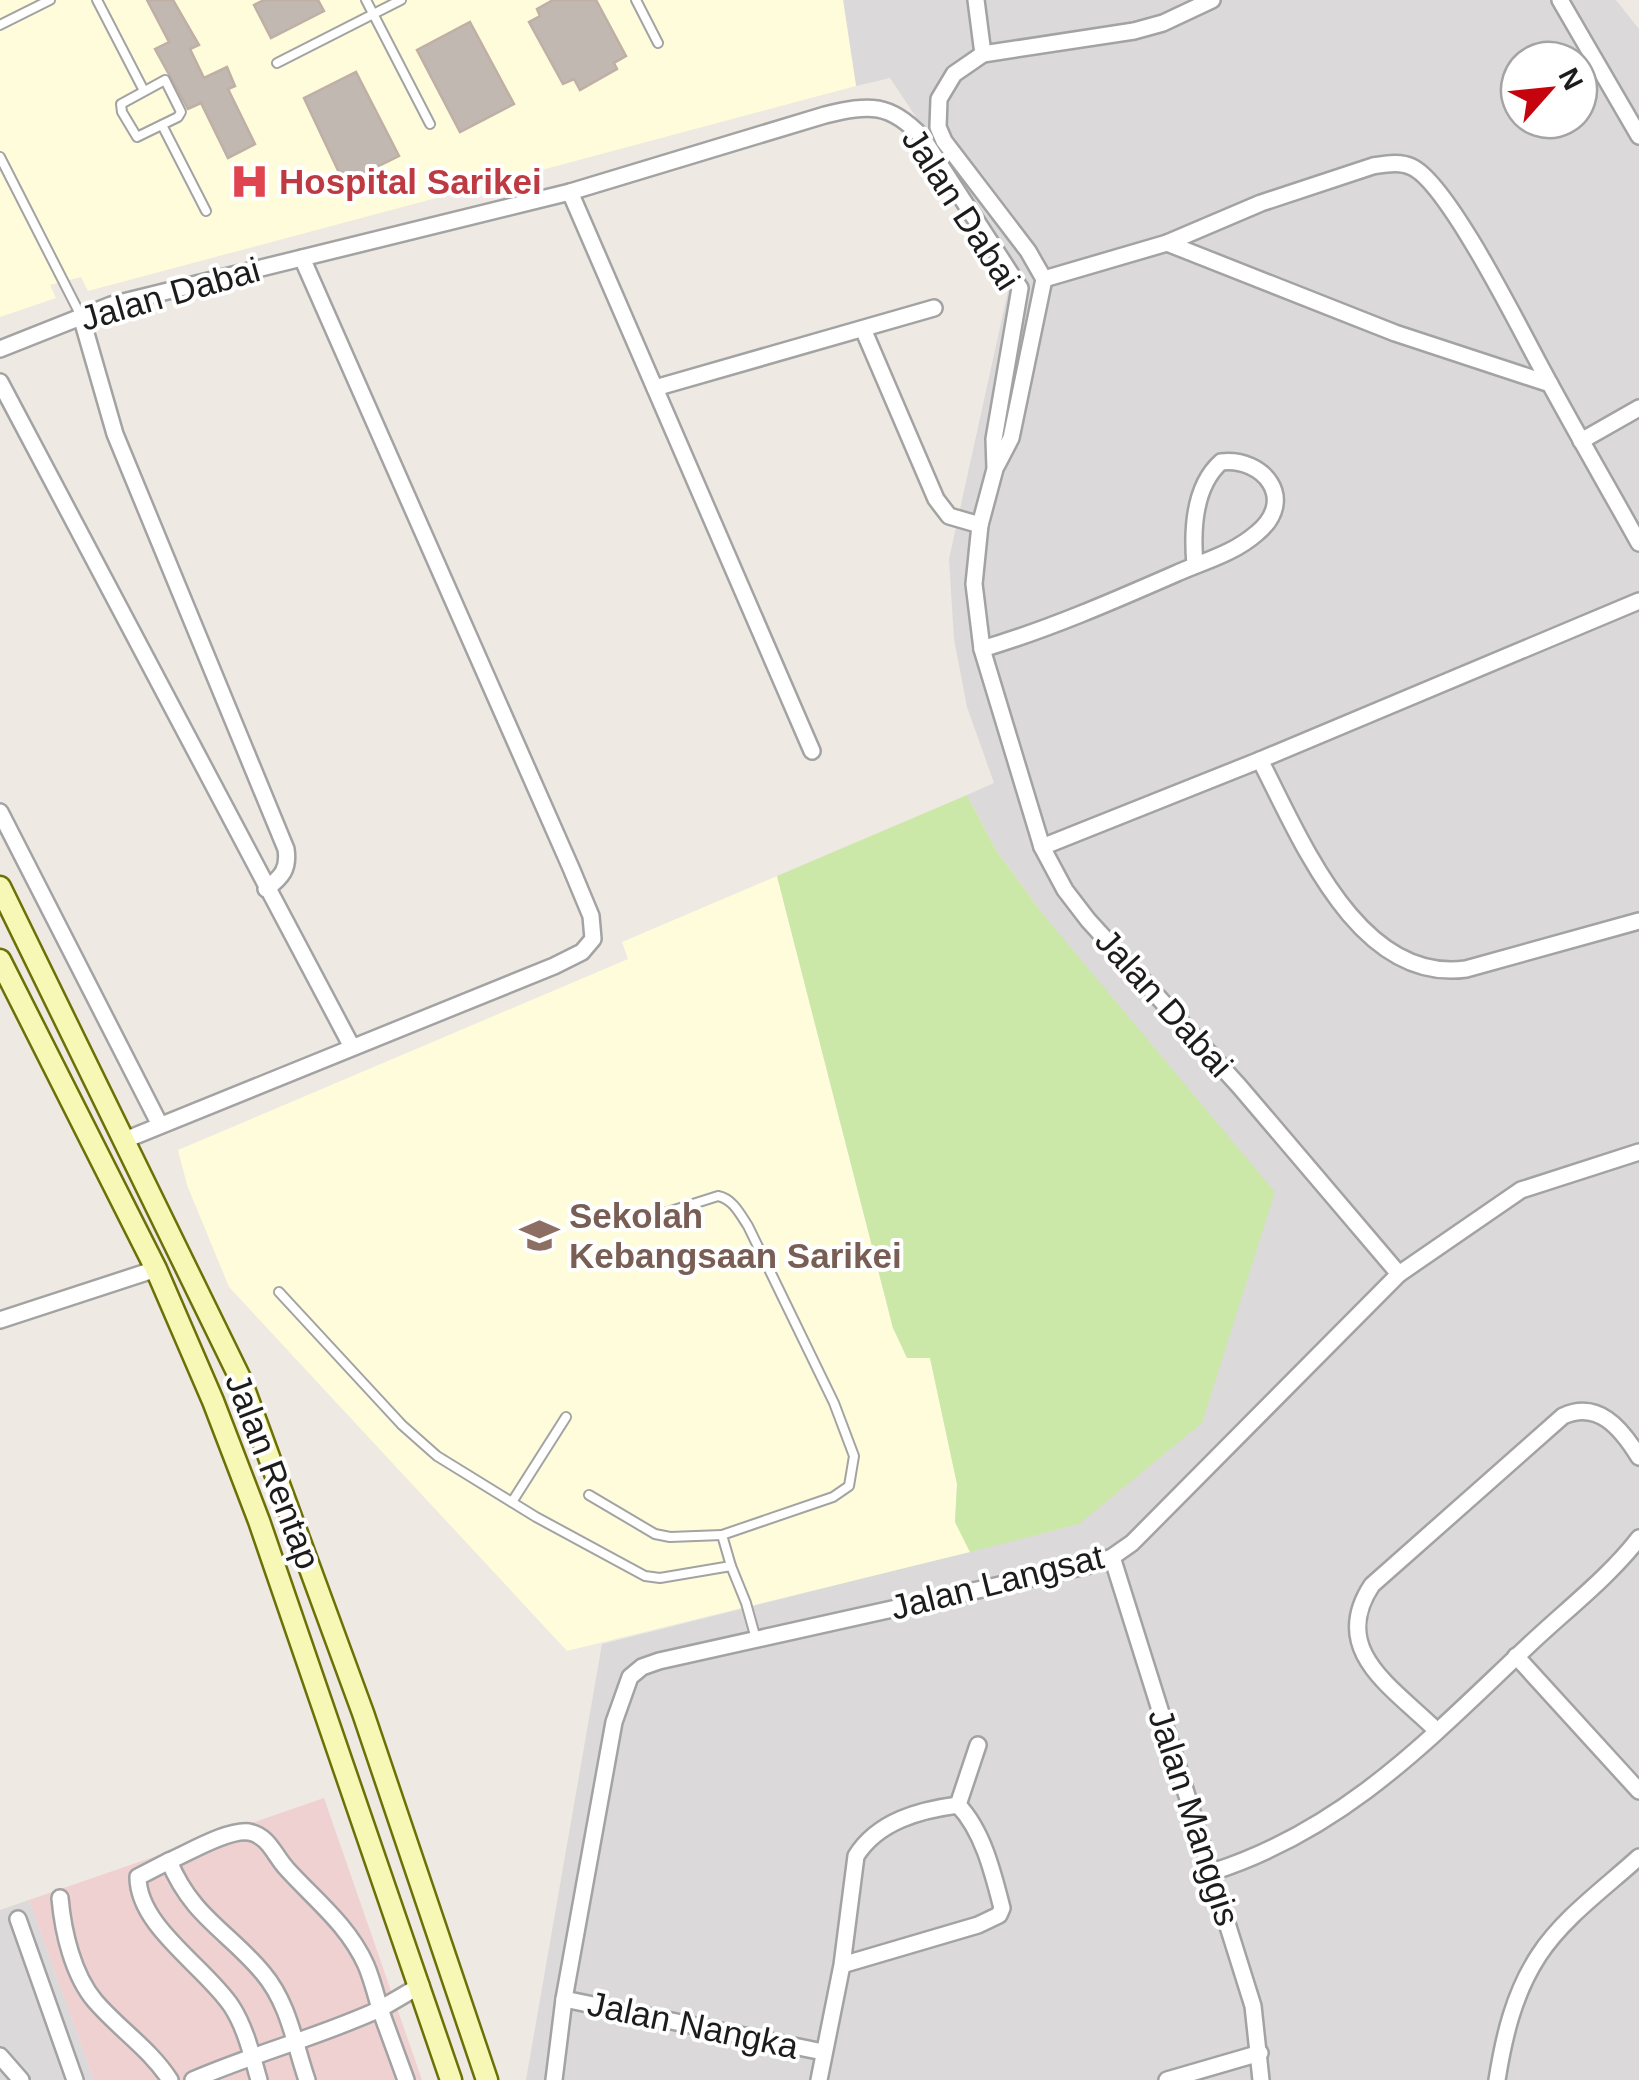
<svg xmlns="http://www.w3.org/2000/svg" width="1639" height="2080" font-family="Arial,sans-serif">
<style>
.residential{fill:#dbd9d9;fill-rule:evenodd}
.commercial{fill:#efd1d2}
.education{fill:#fefcdb}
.grass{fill:#cbe8a8}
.building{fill:#c2b8b2;stroke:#bfafa5;stroke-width:2.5}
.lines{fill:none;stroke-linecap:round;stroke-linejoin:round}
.service-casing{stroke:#a3a3a3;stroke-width:12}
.minor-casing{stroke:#a3a3a3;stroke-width:20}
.secondary-casing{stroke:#6b7007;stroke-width:25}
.service{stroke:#fff;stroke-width:8}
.minor{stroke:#fff;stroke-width:15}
.secondary{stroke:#f8f8b6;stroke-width:20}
.labels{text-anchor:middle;stroke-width:8;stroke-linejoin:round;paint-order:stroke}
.health-label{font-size:35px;font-weight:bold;fill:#be3a42;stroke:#fff;text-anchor:start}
.street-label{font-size:35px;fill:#1c1c1c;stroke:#fff}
.education-label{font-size:35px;font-weight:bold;fill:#785e54;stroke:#fff;text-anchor:start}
</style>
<rect width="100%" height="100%" fill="#eee9e2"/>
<!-- residential -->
<g class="residential">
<path d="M843 0H1616L1639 29V2080H526L602 1644 1079 1524 1041 912 996 850 967 795 994 783 967 707 954 639 949 559 1014 264 890 78 856 86ZM1519 60H1579V120H1519Z"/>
<path d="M29 1900 94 2080H0V1910Z"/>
</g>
<!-- commercial -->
<path class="commercial" d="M324 1798 422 2080H94L29 1900Z"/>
<!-- education -->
<g class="education">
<path d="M0 0H843L856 86 88 291 81 277 50 285 56 298 0 317Z"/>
<path d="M777 876 893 1328 930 1358 957 1484 955 1522 970 1552 567 1651 229 1287 187 1185 178 1150 628 959 622 942Z"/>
</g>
<!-- grass -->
<path class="grass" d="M967 795 996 850 1041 912 1275 1192 1202 1423 1079 1524 970 1552 955 1522 957 1484 930 1358H907L893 1328 777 876Z"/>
<!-- building -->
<g class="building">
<path d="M147 0H173L199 45 190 49 204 78 227 67 235 86 228 89 255 144 228 158 201 103 188 109 155 49 169 42Z"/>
<path d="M264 0H318L324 11 271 38 254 5Z"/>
<path d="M553 0H596L626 56 614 63 617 69 580 90 574 79 563 84 529 22 540 16 537 9Z"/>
<path d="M470 22 514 104 460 132 417 50Z"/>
<path d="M356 72 399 156 344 183 304 98Z"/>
</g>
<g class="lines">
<defs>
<g id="service">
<path d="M97 0 143 89"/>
<path d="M366 0 430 124"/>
<path d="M636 0 658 43"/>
<path d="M0 25 50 0"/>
<path d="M277 63 401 0"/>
<path d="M165 80 181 112 178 117 137 137 122 112 121 104Z"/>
<path d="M162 125 206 211"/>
<path d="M0 157 81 316"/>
<path d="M652 1217 718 1196C733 1199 740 1214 748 1226L834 1403 854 1456 849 1486 833 1497 722 1535 731 1566"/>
<path d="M279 1292 402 1425 437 1456 536 1517 645 1576 660 1578 731 1566 746 1603 756 1639"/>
<path d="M589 1495 655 1534 670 1537 722 1535"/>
<path d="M512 1502 566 1417"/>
</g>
<g id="minor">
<path d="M976 0 983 54"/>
<path d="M1560 0 1639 136"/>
<path d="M570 192 812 751"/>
<path d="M1167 243 1395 333 1550 384"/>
<path d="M1044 279 1167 243 1261 203 1373 166C1386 164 1400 161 1412 167 1447 183 1516 321 1537 360 1570 422 1605 482 1639 543"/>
<path d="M81 316 115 434 286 849C289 869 282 877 266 889"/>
<path d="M863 329 936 499 949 516 980 525"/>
<path d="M0 349 111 305 570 192 825 115C870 104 890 103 922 137L1020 288 994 439 995 469 980 525 974 584 982 649 1042 847 1065 890 1088 920 1239 1086 1399 1274"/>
<path d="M0 382 352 1047"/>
<path d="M655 388 934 308"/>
<path d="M1581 441 1639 408"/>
<path d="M997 465 1011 438 1044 279 1028 251 944 141 938 127 939 99 954 74 983 54 1134 31 1163 23 1212 0"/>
<path d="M982 649C1049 629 1111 602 1175 574 1204 561 1233 554 1257 533 1298 499 1263 457 1221 462 1193 487 1192 531 1195 565"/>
<path d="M1260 760C1301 839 1358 984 1466 969L1639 921"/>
<path d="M0 812 160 1125"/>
<path d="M1042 847 1260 760 1639 601"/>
<path d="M125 1140 554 966 582 952 593 939 591 916 571 868 302 258"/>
<path d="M0 1320 156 1269"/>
<path d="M1112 1557 1253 2006 1261 2080"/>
<path d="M1516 1656 1639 1791"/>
<path d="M1437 1731C1394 1688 1328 1651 1372 1585L1563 1416C1598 1400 1621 1428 1639 1457"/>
<path d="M958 1805 978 1745"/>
<path d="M169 1861C188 1853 228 1829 249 1832 269 1836 274 1855 287 1869 315 1900 348 1925 366 1965 372 1979 376 1995 380 2009L421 1985"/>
<path d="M1212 1872C1346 1829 1430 1738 1530 1644 1566 1610 1609 1577 1639 1538"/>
<path d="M60 1898C63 1932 73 1975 95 2001 119 2029 150 2049 170 2080"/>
<path d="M18 1919 75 2080"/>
<path d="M564 1999 823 2052"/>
<path d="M0 2056 21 2080"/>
<path d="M193 2080C255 2053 319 2037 380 2009L406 2080"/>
<path d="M259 2080C252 2056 246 2029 232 2007 207 1968 138 1927 138 1877L169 1861C192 1917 228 1931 263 1973 289 2004 294 2042 307 2080"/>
<path d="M554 2080 564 1999 614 1722 630 1677 642 1667 659 1661 1090 1565 1112 1557 1132 1543 1399 1274 1521 1190 1639 1152"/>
<path d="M819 2080 842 1965 856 1856C878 1821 920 1810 958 1805 983 1831 993 1873 1002 1908L999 1915 978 1925 842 1965"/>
<path d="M1167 2080 1260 2053"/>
<path d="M1497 2080C1504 2036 1514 1993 1539 1955 1564 1917 1605 1888 1639 1857"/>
</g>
<g id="secondary">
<path d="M0 887 240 1378 363 1713 487 2080"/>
<path d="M0 960 156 1269 213 1401 259 1521 451 2080"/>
</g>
</defs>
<!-- service casing -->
<use href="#service" class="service-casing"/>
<!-- minor casing -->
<use href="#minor" class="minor-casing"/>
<!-- secondary casing -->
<use href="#secondary" class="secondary-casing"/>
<!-- service -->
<use href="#service" class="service"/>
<!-- minor -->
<use href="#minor" class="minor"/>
<!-- secondary -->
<use href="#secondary" class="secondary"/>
</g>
<!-- icons -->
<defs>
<symbol id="hospital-bare" viewBox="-9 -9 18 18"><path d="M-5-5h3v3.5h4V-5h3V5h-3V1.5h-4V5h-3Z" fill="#e0444e" stroke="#fff" stroke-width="2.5" paint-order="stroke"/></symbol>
<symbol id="school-bare" viewBox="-9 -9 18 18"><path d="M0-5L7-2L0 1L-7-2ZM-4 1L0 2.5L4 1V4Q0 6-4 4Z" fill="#8d6e63" stroke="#fff" stroke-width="2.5" paint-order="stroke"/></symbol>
</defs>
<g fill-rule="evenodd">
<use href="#hospital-bare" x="222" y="154" width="55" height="55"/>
<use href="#school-bare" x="512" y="1208" width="55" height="55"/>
</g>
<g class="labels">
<!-- health labels -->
<g class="health-label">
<text x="279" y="194">Hospital Sarikei</text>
</g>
<!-- street labels -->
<g class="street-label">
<text transform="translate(961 209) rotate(57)" y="12">Jalan Dabai</text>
<text transform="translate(170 294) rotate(-16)" y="12">Jalan Dabai</text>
<text transform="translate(1164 1003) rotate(48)" y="12">Jalan Dabai</text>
<text transform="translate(273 1471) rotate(69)" y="12">Jalan Rentap</text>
<text transform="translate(997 1582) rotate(-14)" y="12">Jalan Langsat</text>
<text transform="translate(1194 1817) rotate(72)" y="12">Jalan Manggis</text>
<text transform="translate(693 2025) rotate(12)" y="12">Jalan Nangka</text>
</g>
<!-- education labels -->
<g class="education-label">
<text x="569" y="1228">Sekolah<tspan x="569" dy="40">Kebangsaan Sarikei</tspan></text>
</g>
</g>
<!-- north arrow -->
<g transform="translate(1549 90) rotate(63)"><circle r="48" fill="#ffffff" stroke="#a4a4a4" stroke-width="2.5"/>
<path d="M0-8L18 38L0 25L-18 38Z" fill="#c5040e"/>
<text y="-15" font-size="28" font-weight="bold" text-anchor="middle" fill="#1c1c1c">N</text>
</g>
</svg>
